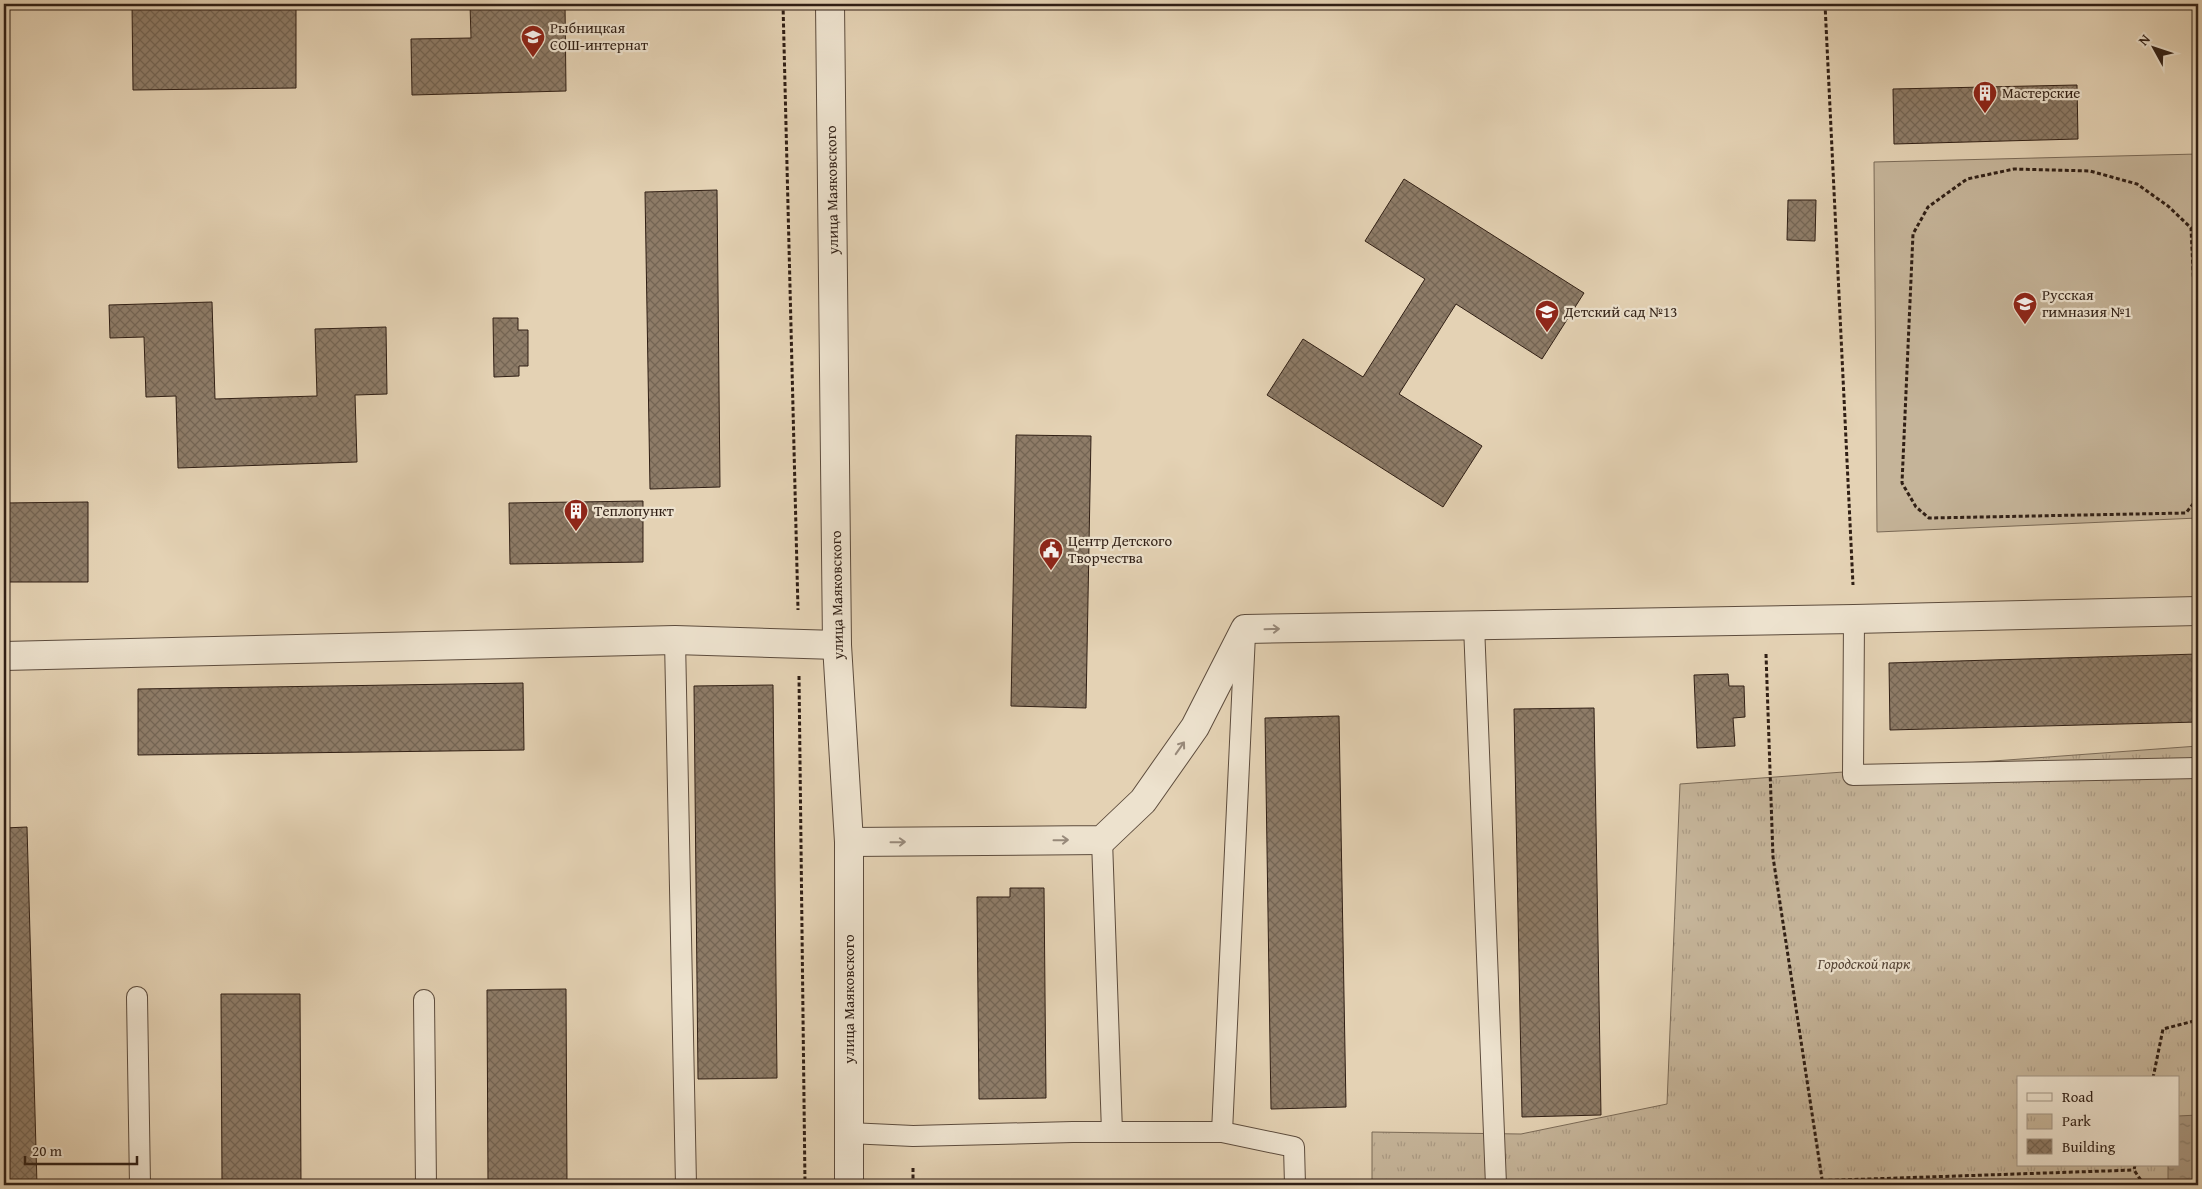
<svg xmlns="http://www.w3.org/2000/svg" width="2202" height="1189" font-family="'Gentium Book Plus',serif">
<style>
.park{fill:url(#park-tufts);stroke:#7a6a57;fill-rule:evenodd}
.pitch{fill:#c5b499;stroke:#7a6a57}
.water{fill:url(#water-ripples);stroke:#776654}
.building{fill:url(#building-cross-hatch);stroke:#301f15}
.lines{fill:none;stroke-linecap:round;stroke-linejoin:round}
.lane-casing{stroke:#5d4c3d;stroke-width:22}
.street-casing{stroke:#5d4c3d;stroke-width:30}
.path{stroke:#301f15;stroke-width:3;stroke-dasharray:4 2.5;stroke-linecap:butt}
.lane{stroke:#ede2ce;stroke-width:20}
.street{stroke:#ede2ce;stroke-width:28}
.oneway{stroke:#988a7b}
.labels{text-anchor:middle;stroke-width:4.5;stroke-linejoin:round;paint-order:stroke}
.poi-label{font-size:15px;fill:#301f15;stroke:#ede2ce;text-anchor:start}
.street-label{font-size:15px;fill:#301f15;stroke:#ede2ce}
.park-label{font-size:15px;font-style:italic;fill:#554436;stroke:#ede2ce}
</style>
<defs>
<pattern id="park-tufts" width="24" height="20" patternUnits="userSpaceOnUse" patternTransform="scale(1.25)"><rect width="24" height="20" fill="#c5b499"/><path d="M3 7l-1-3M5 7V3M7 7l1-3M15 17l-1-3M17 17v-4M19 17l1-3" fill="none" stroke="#aa9a83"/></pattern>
<pattern id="water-ripples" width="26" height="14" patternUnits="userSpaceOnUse" patternTransform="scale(1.25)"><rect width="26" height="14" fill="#a7957e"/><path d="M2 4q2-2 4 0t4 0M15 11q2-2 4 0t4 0" fill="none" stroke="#887966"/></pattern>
<pattern id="building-cross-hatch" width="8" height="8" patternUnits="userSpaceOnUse" patternTransform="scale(1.25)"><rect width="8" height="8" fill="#8e7c68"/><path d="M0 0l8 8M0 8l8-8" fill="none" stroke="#746554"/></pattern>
</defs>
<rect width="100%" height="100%" fill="#e4d2b4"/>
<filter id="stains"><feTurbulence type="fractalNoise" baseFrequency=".004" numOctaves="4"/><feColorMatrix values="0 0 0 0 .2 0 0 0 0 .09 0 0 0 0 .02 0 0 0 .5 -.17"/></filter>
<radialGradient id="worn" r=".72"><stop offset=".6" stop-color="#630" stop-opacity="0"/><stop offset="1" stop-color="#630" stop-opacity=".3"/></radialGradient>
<!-- park -->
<path class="park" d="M2198 746V1185H1372V1132L1521 1134 1667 1104 1680 784ZM2018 1078H2178V1165H2018Z"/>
<!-- pitch -->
<path class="pitch" d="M2198 154V518L1877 532 1874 162Z"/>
<!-- water -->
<path class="water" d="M2198 1115V1185H2168V1165H2178V1116Z"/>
<!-- building -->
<g class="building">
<path d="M132 4H296V88L133 90Z"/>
<path d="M470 4H565L566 91 412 95 411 39 471 38Z"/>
<path d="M2077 85 2078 139 1894 144 1893 89Z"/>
<path d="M1404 179 1584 293 1542 359 1456 304 1399 394 1482 446 1443 507 1267 395 1303 339 1363 377 1425 279 1365 241Z"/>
<path d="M717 190 720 487 650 489 645 192Z"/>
<path d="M1788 200H1816L1815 241 1787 240Z"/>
<path d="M212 302 215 399 317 396 315 329 386 327 387 394 355 395 357 462 178 468 176 396 146 397 144 337 110 338 109 305Z"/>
<path d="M493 318H518V330H528V366H519V376L494 377Z"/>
<path d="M1016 435 1091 436 1086 708 1011 706Z"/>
<path d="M643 501V562L510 564 509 503Z"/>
<path d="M88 502V582H4V503Z"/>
<path d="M2198 654V722L1890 730 1889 663Z"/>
<path d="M1728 674 1729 686H1744L1745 717 1733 718 1735 746 1697 748 1694 675Z"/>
<path d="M523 683 524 750 138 755V689Z"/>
<path d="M773 685 777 1078 698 1079 694 686Z"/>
<path d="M1594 708 1601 1115 1522 1117 1514 709Z"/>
<path d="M1339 716 1346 1107 1271 1109 1265 718Z"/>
<path d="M27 827 37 1185H4V828Z"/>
<path d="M1010 888H1044L1046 1098 979 1099 977 897H1010Z"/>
<path d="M566 989 567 1185H488L487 990Z"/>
<path d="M221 994H300L301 1185H222Z"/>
</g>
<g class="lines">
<defs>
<g id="lane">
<path d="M1854 619 1853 775 2198 768"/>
<path d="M1474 625 1496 1185"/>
<path d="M675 640 686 1185"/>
<path d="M1102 840 1112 1132"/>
<path d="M137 997 140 1185"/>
<path d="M424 1000 426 1185"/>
<path d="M1222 1132 1245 634"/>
<path d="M849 1133 913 1136 1073 1132H1222L1294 1147 1295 1185"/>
</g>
<g id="street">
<path d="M830 4 837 645 849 842V1185"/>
<path d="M4 656 675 640 837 645"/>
<path d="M849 842 1102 840 1143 801 1195 727 1245 629 1854 619 2198 611"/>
</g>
</defs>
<!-- lane casing -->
<use href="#lane" class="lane-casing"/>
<!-- street casing -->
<use href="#street" class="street-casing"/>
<!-- path -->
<g class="path">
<path d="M783 4 798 610"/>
<path d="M1825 4 1853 585"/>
<path d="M2198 374 2191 228 2168 206 2137 184 2090 171 2014 169 1967 179 1928 207 1913 234 1902 483 1916 507 1929 518 2186 513 2196 500 2198 492"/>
<path d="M1766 654 1773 857 1822 1179"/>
<path d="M799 676 805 1185"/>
<path d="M2153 1078 2163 1029 2198 1020"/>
<path d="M2135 1165 2134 1170 2144 1185"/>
<path d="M913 1185V1166"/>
<path d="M1692 1185 2134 1170"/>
</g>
<!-- lane -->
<use href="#lane" class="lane"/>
<!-- street -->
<use href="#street" class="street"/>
</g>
<!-- one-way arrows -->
<defs><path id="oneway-shaft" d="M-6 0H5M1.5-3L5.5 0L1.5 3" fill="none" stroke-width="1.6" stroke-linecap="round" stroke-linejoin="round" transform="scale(1.25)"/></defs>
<g class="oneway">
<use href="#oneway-shaft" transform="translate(1272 629) rotate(-1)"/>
<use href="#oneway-shaft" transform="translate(1180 748) rotate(-55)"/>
<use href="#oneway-shaft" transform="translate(1061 840) rotate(-1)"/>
<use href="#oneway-shaft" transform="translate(898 842) rotate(-1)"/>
</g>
<!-- icons -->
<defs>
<symbol id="school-pin" viewBox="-11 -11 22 30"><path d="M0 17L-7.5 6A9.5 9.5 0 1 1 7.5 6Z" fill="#8f2418" stroke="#ede2ce"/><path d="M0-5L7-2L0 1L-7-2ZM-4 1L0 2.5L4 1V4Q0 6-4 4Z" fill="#fff"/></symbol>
<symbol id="building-pin" viewBox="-11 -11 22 30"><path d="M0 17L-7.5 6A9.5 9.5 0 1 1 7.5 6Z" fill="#8f2418" stroke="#ede2ce"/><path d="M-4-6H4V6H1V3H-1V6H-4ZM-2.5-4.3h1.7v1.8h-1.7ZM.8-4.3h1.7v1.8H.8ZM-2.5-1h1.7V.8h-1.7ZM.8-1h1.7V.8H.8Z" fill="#fff"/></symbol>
<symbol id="civic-pin" viewBox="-11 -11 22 30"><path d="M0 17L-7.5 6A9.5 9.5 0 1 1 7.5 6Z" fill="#8f2418" stroke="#ede2ce"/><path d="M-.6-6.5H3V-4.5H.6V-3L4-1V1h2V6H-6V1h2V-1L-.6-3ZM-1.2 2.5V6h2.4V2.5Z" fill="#fff"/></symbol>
</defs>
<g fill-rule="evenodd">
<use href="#school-pin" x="519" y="23" width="28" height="38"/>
<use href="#building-pin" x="1971" y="79" width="28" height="38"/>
<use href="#school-pin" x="2011" y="290" width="28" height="38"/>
<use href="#school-pin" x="1533" y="298" width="28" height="38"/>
<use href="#building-pin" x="562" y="497" width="28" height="38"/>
<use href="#civic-pin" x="1037" y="536" width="28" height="38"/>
</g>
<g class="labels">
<!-- poi labels -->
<g class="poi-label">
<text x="550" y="33">Рыбницкая<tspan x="550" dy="17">СОШ-интернат</tspan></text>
<text x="2002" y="98">Мастерские</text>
<text x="2042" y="300">Русская<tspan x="2042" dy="17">гимназия №1</tspan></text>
<text x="1564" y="317">Детский сад №13</text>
<text x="594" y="516">Теплопункт</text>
<text x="1068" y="546">Центр Детского<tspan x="1068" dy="17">Творчества</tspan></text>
</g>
<!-- street labels -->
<g class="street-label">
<text transform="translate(832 190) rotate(-91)" y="5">улица Маяковского</text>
<text transform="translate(837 595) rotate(-91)" y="5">улица Маяковского</text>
<text transform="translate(849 999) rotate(-90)" y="5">улица Маяковского</text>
</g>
<!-- park labels -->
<g class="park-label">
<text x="1864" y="969">Городской парк</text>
</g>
</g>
<!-- margin -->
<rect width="2202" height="1189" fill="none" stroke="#e4d2b4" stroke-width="20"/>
<rect x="5" y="5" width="2192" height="1179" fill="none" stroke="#301f15" stroke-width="2.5"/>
<rect x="10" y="10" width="2182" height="1169" fill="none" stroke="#301f15"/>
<!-- legend -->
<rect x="2017" y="1076" width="162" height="90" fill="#ede2ce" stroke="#a19484"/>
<rect x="2027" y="1093" width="25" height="8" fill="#ede2ce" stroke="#a19484"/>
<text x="2062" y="1102" font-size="15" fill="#301f15">Road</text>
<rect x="2027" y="1114" width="25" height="15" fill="url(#park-tufts)" stroke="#a19484"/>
<text x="2062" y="1126" font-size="15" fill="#301f15">Park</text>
<rect x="2027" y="1139" width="25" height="15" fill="url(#building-cross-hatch)" stroke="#a19484"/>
<text x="2062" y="1152" font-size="15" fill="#301f15">Building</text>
<!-- north arrow -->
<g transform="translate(2154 48) rotate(310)" stroke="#ede2ce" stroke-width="4" paint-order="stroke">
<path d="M0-4L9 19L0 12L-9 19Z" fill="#301f15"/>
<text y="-8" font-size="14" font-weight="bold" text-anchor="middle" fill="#301f15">N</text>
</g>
<!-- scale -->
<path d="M25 1156v8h112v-8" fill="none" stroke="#301f15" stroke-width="2.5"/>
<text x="32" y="1156" font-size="15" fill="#301f15" stroke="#ede2ce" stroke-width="4" paint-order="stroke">20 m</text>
<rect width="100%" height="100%" filter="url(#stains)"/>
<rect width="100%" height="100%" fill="url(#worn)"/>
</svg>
